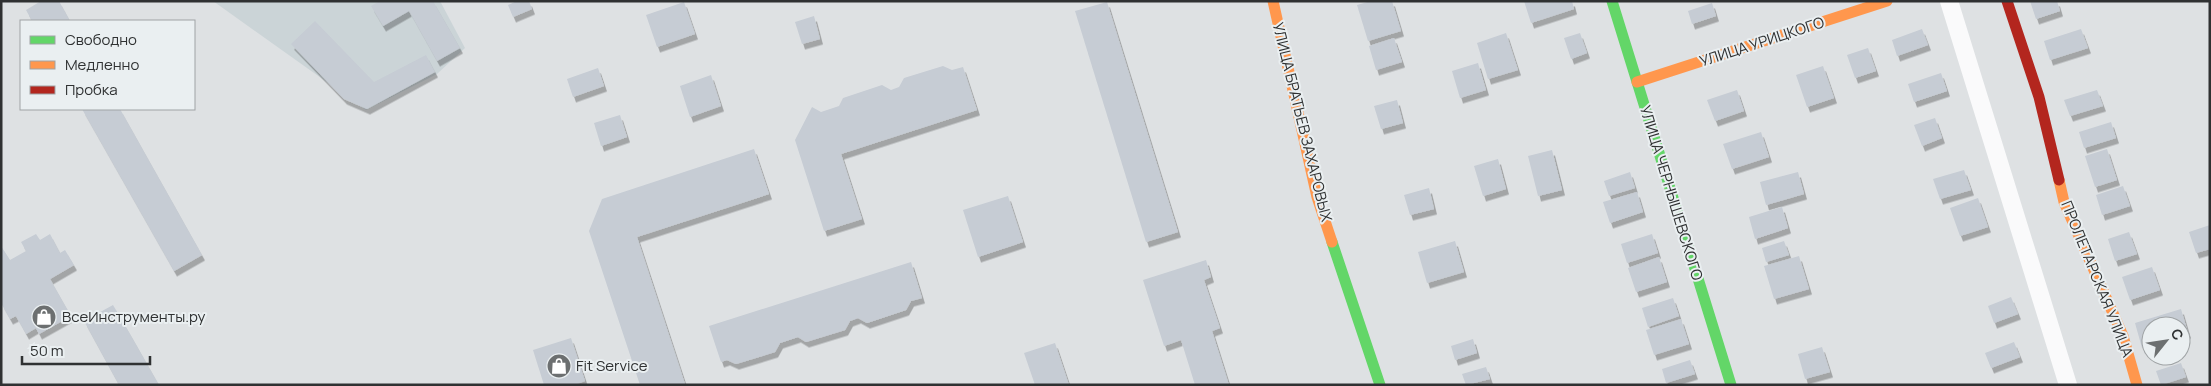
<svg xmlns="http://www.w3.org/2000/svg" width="2211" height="386" font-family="Manrope,sans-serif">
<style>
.built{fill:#cbd4d7}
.building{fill:#c6ccd4;filter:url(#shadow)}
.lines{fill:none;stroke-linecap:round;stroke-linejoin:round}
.street{stroke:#fafafb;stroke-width:18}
.fast{stroke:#63d668;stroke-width:11}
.slow{stroke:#ff974d;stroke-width:11}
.jam{stroke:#b3261e;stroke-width:11}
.labels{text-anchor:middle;stroke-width:4;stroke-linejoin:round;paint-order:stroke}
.street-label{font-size:15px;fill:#2f3132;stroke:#eaeff1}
.poi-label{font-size:15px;fill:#2f3132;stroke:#eaeff1;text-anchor:start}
</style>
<defs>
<filter id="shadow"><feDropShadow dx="3" dy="5.5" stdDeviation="0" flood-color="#0004"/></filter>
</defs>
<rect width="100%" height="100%" fill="#dee1e3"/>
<!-- built -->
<path class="built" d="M213 1H440L465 48 437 74 366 110Z"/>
<!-- building -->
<g class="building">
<path d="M41 1H59L70 21H32L26 10Z"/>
<path d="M380 1H433L460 48 437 61 409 11 383 26 371 6Z"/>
<path d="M517 1H529L532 9 513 17 508 5Z"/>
<path d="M1371 1H1392L1401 31 1368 41 1357 5Z"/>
<path d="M1524 1H1572L1574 9 1531 23Z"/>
<path d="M2030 1H2057L2060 11 2036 19Z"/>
<path d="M684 2 695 34 657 47 646 15Z"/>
<path d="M1107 2 1178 232 1146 242 1075 11Z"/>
<path d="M1712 3 1716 16 1692 24 1688 11Z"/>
<path d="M814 16 820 39 802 44 795 22Z"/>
<path d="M315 21 374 82 426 55 435 72 367 109 344 99 291 44Z"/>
<path d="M1922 29 1928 45 1897 56 1892 40Z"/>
<path d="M2081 29 2088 48 2050 60 2044 41Z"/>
<path d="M1506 33 1518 70 1488 79 1477 43Z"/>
<path d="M1580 33 1587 53 1571 59 1564 38Z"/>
<path d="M1394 38 1402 62 1376 70 1369 46Z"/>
<path d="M1868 48 1876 71 1855 78 1847 55Z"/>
<path d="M1478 63 1486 90 1460 98 1452 71Z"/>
<path d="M943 66 952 70 963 67 977 110 841 154 862 219 824 231 795 140 812 107 821 112 839 106 843 98 882 85 891 90 899 87 904 78Z"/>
<path d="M1823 66 1834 98 1807 107 1796 75Z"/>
<path d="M598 68 604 86 573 97 567 79Z"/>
<path d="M1941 73 1947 91 1914 102 1908 84Z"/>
<path d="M711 75 721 106 690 117 680 86Z"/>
<path d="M1737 90 1744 111 1715 121 1707 100Z"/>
<path d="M2097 90 2103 106 2070 116 2064 100Z"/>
<path d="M1397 100 1403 123 1381 129 1374 106Z"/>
<path d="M82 109H120L202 255 174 271Z"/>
<path d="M620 115 627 137 601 146 594 123Z"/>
<path d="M1935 118 1942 138 1922 146 1914 125Z"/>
<path d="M2111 122 2116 138 2084 148 2079 132Z"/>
<path d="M1761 132 1769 157 1732 169 1723 144Z"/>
<path d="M754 149 769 194 637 237 685 384 640 385 589 231 602 199Z"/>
<path d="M2107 149 2117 180 2095 187 2085 156Z"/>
<path d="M1552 150 1562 190 1538 196 1528 156Z"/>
<path d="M1498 159 1506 189 1483 196 1474 166Z"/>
<path d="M1964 170 1971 190 1940 199 1933 179Z"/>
<path d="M1630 172 1635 188 1609 196 1604 181Z"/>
<path d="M1798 172 1804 194 1766 205 1760 182Z"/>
<path d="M2123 186 2130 206 2102 215 2096 195Z"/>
<path d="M1429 188 1434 209 1410 215 1404 195Z"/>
<path d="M1637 192 1643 212 1610 223 1603 202Z"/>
<path d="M1008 196 1023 242 978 257 963 210Z"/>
<path d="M1978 198 1988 227 1960 236 1950 208Z"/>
<path d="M1782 207 1788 228 1755 239 1749 217Z"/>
<path d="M2210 225V249L2196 253 2189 232Z"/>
<path d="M2129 232 2137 254 2115 261 2108 239Z"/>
<path d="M36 234 40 240 50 234 60 253 65 250 74 265 50 279 71 316 39 334 36 328 26 334 16 316 10 319 1 303V246L10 260 26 251 21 242Z"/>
<path d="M1652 234 1658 253 1627 263 1621 244Z"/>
<path d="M1455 241 1464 272 1427 283 1418 252Z"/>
<path d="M1784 241 1789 255 1766 262 1762 248Z"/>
<path d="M1799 256 1809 289 1774 299 1764 266Z"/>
<path d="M1659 257 1667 282 1636 292 1628 268Z"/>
<path d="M1206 260 1211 277 1204 280 1220 328 1212 331 1229 385H1195L1181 340 1164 346 1143 280Z"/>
<path d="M911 262 922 298 911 301 906 310 867 323 858 318 850 321 845 330 806 342 798 337 780 343 775 352 736 364 727 360 721 362 709 326Z"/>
<path d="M2152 267 2160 290 2130 300 2122 277Z"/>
<path d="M2011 297 2018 314 1994 323 1988 306Z"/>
<path d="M1673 298 1679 316 1648 327 1642 308Z"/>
<path d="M113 305 130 334 159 385H119L84 321Z"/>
<path d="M2181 309 2188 333 2181 335V326H2151V345L2142 348 2135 323Z"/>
<path d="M1681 319 1689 344 1654 355 1646 330Z"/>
<path d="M571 338 585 381 574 385H544L533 350Z"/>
<path d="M1473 339 1477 353 1455 360 1451 346Z"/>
<path d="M2014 342 2020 357 1991 368 1985 353Z"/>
<path d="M1055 343 1069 385H1035L1024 353Z"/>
<path d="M1822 347 1830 372 1805 379 1798 354Z"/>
<path d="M1690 360 1695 374 1666 383 1662 369Z"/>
<path d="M2181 363 2186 377 2161 385 2156 371Z"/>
<path d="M1486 367 1490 379 1466 385 1462 374Z"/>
</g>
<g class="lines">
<!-- street -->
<path class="street" d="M1949 1 2068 385"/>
<!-- fast -->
<g class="fast">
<path d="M1612 1 1731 385"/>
<path d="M1332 242 1380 385"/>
</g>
<!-- slow -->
<g class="slow">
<path d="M1273 1 1317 197 1332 242"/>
<path d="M1637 82 1887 1"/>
<path d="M2059 180 2064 202 2123 336 2137 385"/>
</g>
<!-- jam -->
<path class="jam" d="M2007 1 2039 97 2059 180"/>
</g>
<!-- icons -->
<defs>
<symbol id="shop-disc" viewBox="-11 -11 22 22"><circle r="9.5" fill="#6c6f70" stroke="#eaeff1"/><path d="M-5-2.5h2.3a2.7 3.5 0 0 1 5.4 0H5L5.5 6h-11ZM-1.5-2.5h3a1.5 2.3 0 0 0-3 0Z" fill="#fff"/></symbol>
</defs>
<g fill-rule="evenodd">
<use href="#shop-disc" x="30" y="303" width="28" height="28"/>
<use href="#shop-disc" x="545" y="352" width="28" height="28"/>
</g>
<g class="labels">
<!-- street labels -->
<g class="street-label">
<text transform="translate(1762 42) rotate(-18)" y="5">УЛИЦА УРИЦКОГО</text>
<text transform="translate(1302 122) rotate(76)" y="5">УЛИЦА БРАТЬЕВ ЗАХАРОВЫХ</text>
<text transform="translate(1671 193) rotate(73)" y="5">УЛИЦА ЧЕРНЫШЕВСКОГО</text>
<text transform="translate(2097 279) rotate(68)" y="5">ПРОЛЕТАРСКАЯ УЛИЦА</text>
</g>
<!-- poi labels -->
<g class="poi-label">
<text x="62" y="322">ВсеИнструменты.ру</text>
<text x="576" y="371">Fit Service</text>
</g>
</g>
<!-- border -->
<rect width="2211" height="386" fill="none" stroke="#2f3132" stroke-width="5"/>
<!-- legend -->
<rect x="20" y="20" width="175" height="90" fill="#eaeff1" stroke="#9fa3a5"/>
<rect x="30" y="36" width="25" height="8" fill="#63d668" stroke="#9fa3a5"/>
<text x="65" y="45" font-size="15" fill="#2f3132">Свободно</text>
<rect x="30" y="61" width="25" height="8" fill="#ff974d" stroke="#9fa3a5"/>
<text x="65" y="70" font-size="15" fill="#2f3132">Медленно</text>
<rect x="30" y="86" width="25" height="8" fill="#b3261e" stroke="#9fa3a5"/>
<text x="65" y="95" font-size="15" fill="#2f3132">Пробка</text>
<!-- north arrow -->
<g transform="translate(2166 341) rotate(60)"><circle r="24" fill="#eaeff1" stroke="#9fa3a5"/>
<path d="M0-4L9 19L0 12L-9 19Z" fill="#6c6f70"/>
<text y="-8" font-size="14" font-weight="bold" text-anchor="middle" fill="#2f3132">С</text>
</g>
<!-- scale -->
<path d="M22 356v8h128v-8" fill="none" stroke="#2f3132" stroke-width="2.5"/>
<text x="30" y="356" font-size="15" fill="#2f3132" stroke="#eaeff1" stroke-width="4" paint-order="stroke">50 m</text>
</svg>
